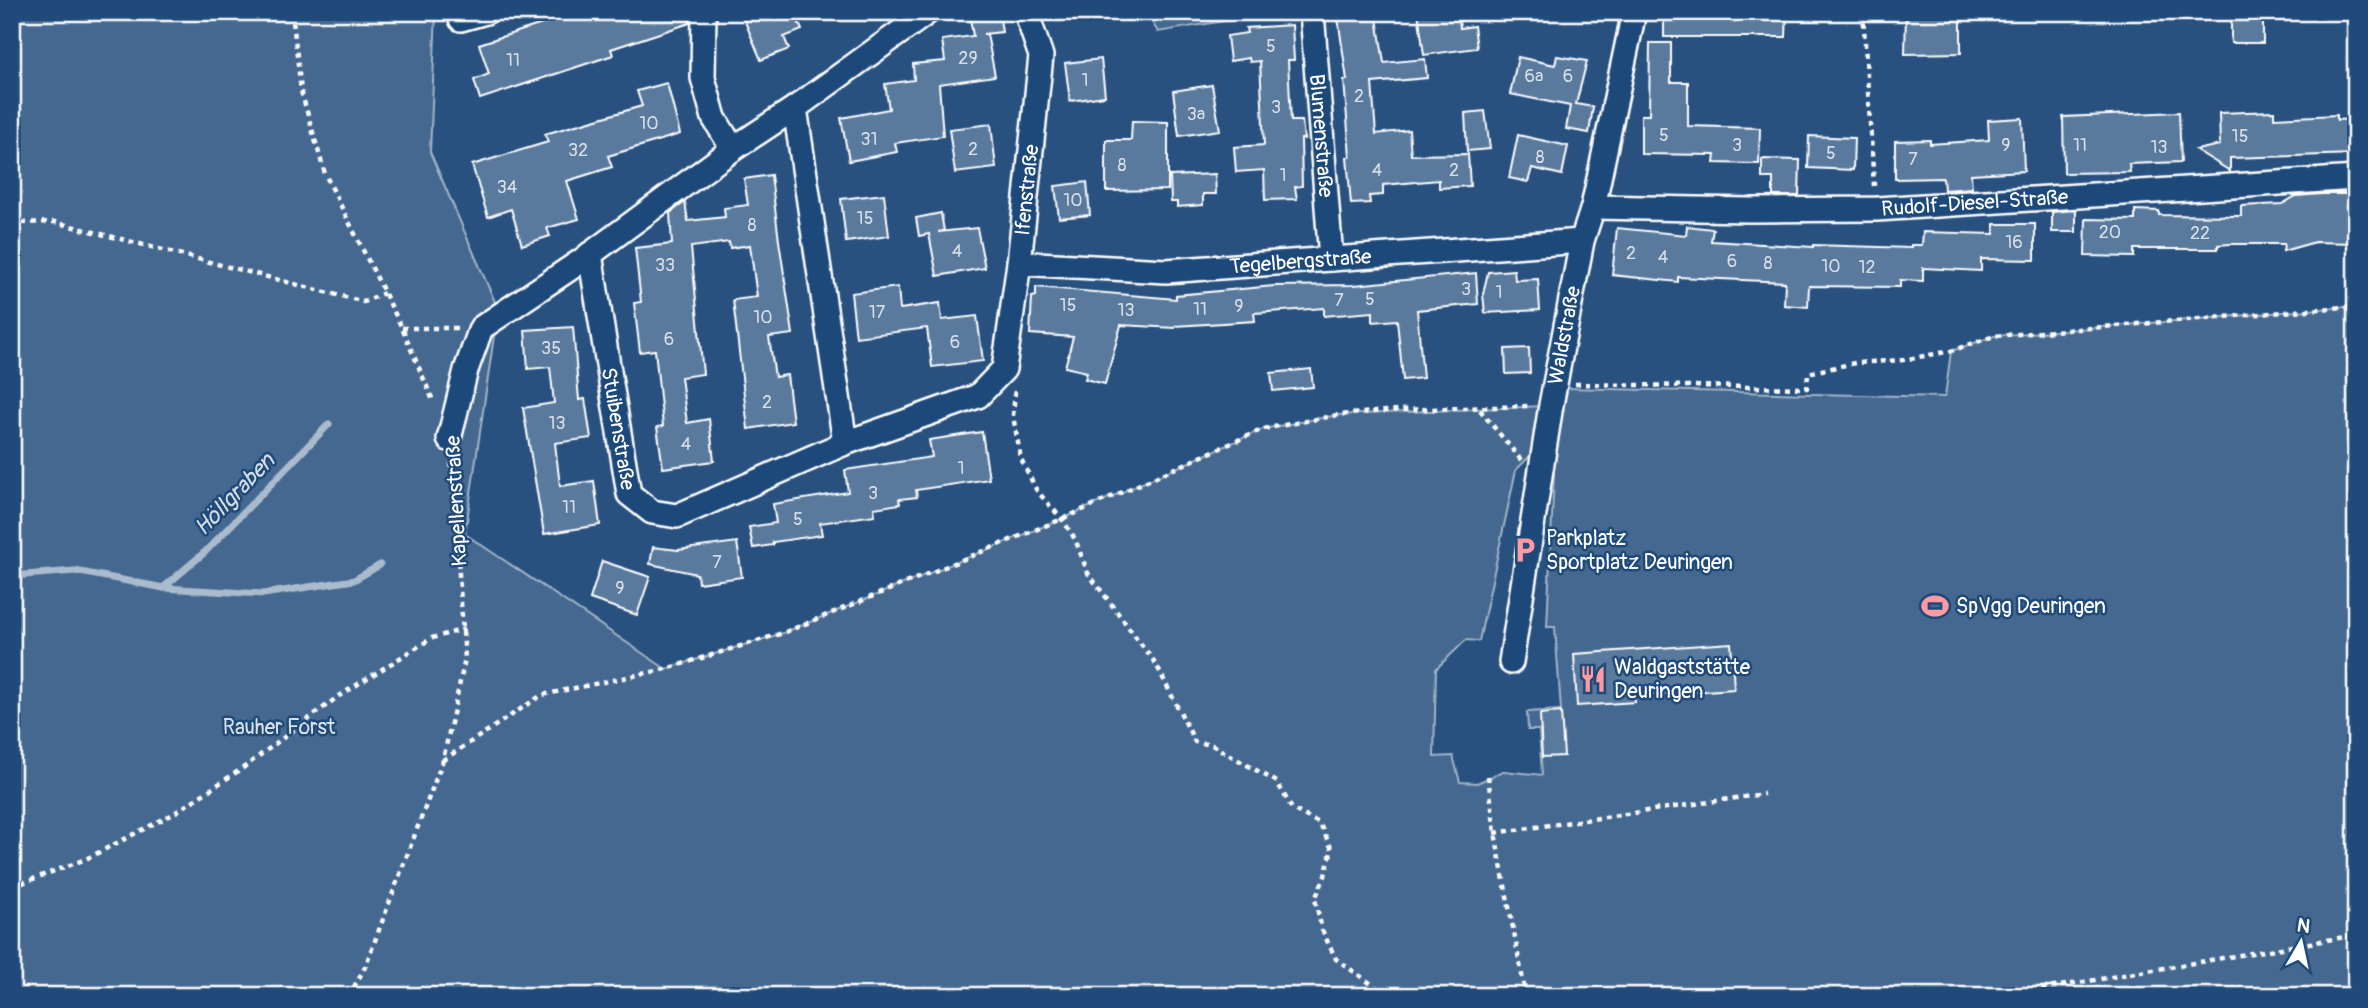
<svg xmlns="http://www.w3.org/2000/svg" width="2368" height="1008" font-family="Pangolin,sans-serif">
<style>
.green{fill:#446890;stroke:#a2b4c8;stroke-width:2}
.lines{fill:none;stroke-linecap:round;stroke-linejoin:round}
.stream{stroke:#aabbcd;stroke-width:7}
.building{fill:#5a7a9d;stroke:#fff;stroke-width:2}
.street-casing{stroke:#fff;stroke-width:28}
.path{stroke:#fff;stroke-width:4.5;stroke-dasharray:5 5;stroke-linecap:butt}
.street{stroke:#1f4a7a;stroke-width:23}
.labels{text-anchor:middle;stroke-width:5;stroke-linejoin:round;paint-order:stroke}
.number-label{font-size:18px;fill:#d6dee6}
.street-label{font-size:21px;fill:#fff;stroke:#1f4a7a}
.poi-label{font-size:21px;fill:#fff;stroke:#1f4a7a;text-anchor:start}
.park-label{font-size:21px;fill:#dae1e9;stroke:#1f4a7a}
.water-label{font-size:23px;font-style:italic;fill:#d4dde6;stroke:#1f4a7a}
</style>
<rect width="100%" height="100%" fill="#28517f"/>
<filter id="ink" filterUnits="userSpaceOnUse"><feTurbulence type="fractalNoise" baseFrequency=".0143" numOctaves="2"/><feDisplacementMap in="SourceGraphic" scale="14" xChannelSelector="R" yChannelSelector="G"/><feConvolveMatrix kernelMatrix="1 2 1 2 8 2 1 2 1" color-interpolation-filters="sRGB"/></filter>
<g filter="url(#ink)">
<!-- green -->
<g class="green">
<path d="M12 12H436L430 152 498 309 465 534 666 669 783 633 1062 519 1263 429 1338 415 1544 406 1537 449 1516 470 1479 641 1466 640 1436 669 1434 757 1453 756 1460 782 1477 783 1504 771 1542 775 1539 730H1528L1527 712 1561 710 1555 627H1547L1554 473H1548L1563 388 1945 397 1951 351 1994 336 2356 306V996H12Z"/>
<path d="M1146 12H1226L1230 20 1158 32Z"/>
</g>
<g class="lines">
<!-- stream -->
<g class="stream">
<path d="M12 576 75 571 164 588 263 594 354 580 380 565"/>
<path d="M163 588 205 552 329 424"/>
</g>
</g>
<!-- building -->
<g class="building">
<path d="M567 12H690V23L611 49 613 55 480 99 474 80 489 74 479 44 558 19 556 16Z"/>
<path d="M741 12H794L802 30 784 37 789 49 761 60Z"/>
<path d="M969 12H999L1002 32 983 34H987L995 76 939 84 943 136 895 143 897 152 849 161 841 118 889 109 885 84 914 80 913 64 945 61 942 40 973 36Z"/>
<path d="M1353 12H1376L1384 63 1425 59 1427 78 1372 83 1376 134 1409 130 1411 155 1468 154 1470 186 1439 188V180L1383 185V195L1369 196 1370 203 1351 204 1347 157H1350L1344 80H1347L1338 18 1354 15Z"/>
<path d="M1418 12H1458L1460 28 1474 26 1477 48 1424 55Z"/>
<path d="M1664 12H1787L1786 37H1664Z"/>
<path d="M1906 12H1961V53L1905 54Z"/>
<rect x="2231" y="12" width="32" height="31"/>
<path d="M1292 25 1294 60H1288L1291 121H1302L1304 139H1301L1302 186 1295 187 1297 199 1265 200 1264 170 1236 172 1234 147 1264 145 1260 61 1250 62 1249 58 1230 61 1227 36 1247 33 1246 28Z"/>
<path d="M1650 43H1671V82H1688V126L1760 128 1759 164 1714 163 1715 155 1641 154V115H1649Z"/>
<path d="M1557 56 1587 61 1576 104 1593 107 1589 133 1566 129 1570 106 1510 94 1518 57 1555 65Z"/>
<path d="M1101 59 1105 96 1070 101 1065 63Z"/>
<path d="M667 83 680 134 608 156 612 167 567 181 579 219 547 228 550 236 522 245 511 209 488 217 472 165 548 142 545 134 642 106 637 91Z"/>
<path d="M1212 85 1220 130 1179 136 1173 91Z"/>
<path d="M1485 111 1490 149 1467 151 1465 113Z"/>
<path d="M2274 111V118L2337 115V120L2355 119 2356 154 2230 158V171L2196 150 2220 145 2219 113Z"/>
<path d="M2179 112 2181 162 2129 164 2130 172 2064 173 2063 117Z"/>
<path d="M2022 118 2024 171 1971 174 1972 188 1944 190 1943 178 1895 179V141L1930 140V144L1989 140 1988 120Z"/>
<path d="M1132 121 1168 122V190L1106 191V140H1131Z"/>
<path d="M991 124 996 168 955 173 949 129Z"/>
<path d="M1518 135 1568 146 1562 175 1532 168 1528 182 1509 178Z"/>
<path d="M1809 136 1854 138 1853 170 1808 168Z"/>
<path d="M1762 159 1800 160 1799 196H1773V178H1762Z"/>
<path d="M1215 174 1216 194H1203V205L1177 207V202H1171L1170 176Z"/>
<path d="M771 175 779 241 793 334 769 337 775 377 787 375 793 422 748 429 733 300 757 297 750 245 730 248 729 242 691 247 703 374 681 377 687 423 709 419 714 461 663 468 657 427 663 426 655 350 640 352 634 303 641 302 635 248 672 244 670 213 685 202 688 221 725 217 724 208 748 205 744 179Z"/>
<path d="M1087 182 1090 215 1059 218 1055 186Z"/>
<path d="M884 194 889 236 846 242 841 199Z"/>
<path d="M2322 194H2356V229H2353L2352 243 2315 242 2283 251 2284 244H2230L2218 245V249H2134V257L2085 256 2086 219 2135 220V210L2159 211V215L2241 216V206L2282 204 2296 196Z"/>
<path d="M2076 210V232H2052V212Z"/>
<path d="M941 213 944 231 938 232 977 228 985 268 937 276 929 234 919 236 916 218Z"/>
<path d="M1994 224H2035V260L1981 259V271L1923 268V281L1900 280V287L1809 286 1808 307 1784 305 1785 282 1678 277V282L1612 275 1617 228 1686 235 1687 226 1713 229 1711 241 1813 247V245L1911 248V245H1922L1923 232 1994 234Z"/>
<path d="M1514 270 1515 280 1538 279 1540 310 1485 313 1483 294 1488 272Z"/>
<path d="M1476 273 1478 304 1417 310 1423 378 1403 380 1397 320 1373 322V312L1324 316V308L1254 313 1255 321 1175 326V328L1121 325 1105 384 1085 379 1087 372 1065 367 1073 337 1030 334 1032 297 1036 296V287L1176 299V295L1274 286 1354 285Z"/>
<path d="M898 287 900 309 940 303 942 320 977 316 983 361 932 367 927 328 856 337 851 293Z"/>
<path d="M573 327 579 400 585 399 591 438 555 443 560 486 594 481 600 525 544 534 523 408 554 403 550 367 528 369 525 330Z"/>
<path d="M1529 348 1530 373 1506 374 1505 349Z"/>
<path d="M1311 369 1313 387 1273 391 1271 373Z"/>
<path d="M982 432 989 479 916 490 917 497 899 499 900 504 874 508 875 515 820 523 822 535 773 542V545L753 548 749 527 776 523 773 504 848 492 845 470 932 457 929 440Z"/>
<path d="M737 542 742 577 698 583 697 574 650 564 653 547 678 550Z"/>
<path d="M602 561 650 577 637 615 590 599Z"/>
<path d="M1731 643 1734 689 1634 696 1635 702 1577 706 1574 654Z"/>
<path d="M1561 712 1564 756 1542 757 1540 714Z"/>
</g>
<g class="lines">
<defs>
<g id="street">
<path d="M461 12V19L486 12"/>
<path d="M704 12 703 78 714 118 733 149"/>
<path id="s1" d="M1312 12 1331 259"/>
<path d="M795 108 845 443"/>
<path id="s2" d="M1593 207 1749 210 1877 209 2356 178"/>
<path id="s3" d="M590 254 629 494 652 512 677 516 845 443 978 396 1004 369 1019 263 1041 56 1026 12"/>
<path id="s4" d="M1019 263 1166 271 1582 241"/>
<path d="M449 439 466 370 481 328 581 261 733 149 795 108 928 12"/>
<path id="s5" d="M1511 662 1551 405 1582 241 1593 207 1634 12"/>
</g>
</defs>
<!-- street casing -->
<use href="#street" class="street-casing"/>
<!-- path -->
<g class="path">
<path d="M292 12 301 91 325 174 402 328 434 403"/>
<path d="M1863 12 1874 186"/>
<path d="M12 223 55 222 364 302 384 293"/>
<path d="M402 328H459"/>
<path d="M1575 384 1807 388 1808 373 1855 363 1903 360 1951 351 1994 336 2356 306"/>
<path d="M1015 391 1013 416 1021 459 1037 491 1062 519 1075 539 1088 573 1156 664 1195 742 1212 745 1277 782 1292 809 1319 823 1332 849 1325 876 1315 899 1322 930 1336 959 1380 990 1399 996"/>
<path d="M1480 410 1521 460"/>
<path d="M443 760 542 695 666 669 783 633 1062 519 1263 429 1338 415 1398 410 1529 406"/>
<path d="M1488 776 1495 833 1526 996"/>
<path d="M1495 833 1764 794"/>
<path d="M12 887 86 859 173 814 243 768 339 696 432 638 465 629"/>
<path d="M349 996 365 967 443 760 465 659 451 461"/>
<path d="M2002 996 2356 935"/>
</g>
<!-- street -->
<use href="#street" class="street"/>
</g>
</g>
<!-- icons -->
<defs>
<symbol id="parking-bare" viewBox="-9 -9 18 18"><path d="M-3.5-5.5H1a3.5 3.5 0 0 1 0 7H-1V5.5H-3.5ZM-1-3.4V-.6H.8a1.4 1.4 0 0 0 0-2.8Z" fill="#ff9aa2" stroke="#1f4a7a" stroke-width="2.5" paint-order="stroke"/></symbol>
<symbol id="stadium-bare" viewBox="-9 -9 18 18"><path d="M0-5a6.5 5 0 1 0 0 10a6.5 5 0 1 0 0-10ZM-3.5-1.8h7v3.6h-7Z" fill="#ff9aa2" stroke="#1f4a7a" stroke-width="2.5" paint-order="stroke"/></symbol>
<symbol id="restaurant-bare" viewBox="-9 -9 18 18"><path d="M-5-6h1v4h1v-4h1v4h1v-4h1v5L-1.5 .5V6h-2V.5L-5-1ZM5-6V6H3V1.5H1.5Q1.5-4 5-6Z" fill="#ff9aa2" stroke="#1f4a7a" stroke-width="2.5" paint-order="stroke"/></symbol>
</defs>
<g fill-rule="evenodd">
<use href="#parking-bare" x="1506" y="531" width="38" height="38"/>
<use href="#stadium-bare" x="1916" y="587" width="38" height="38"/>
<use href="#restaurant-bare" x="1574" y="660" width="38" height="38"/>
</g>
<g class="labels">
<!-- number labels -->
<g class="number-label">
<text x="1271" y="52">5</text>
<text x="968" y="64">29</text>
<text x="513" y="66">11</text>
<text x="1534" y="82">6a</text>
<text x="1568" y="82">6</text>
<text x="1085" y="86">1</text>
<text x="1359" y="102">2</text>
<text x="1276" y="113">3</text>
<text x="1196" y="120">3a</text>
<text x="649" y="129">10</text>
<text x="1664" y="141">5</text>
<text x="2240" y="142">15</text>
<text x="869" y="145">31</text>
<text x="1737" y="151">3</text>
<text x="2006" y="151">9</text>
<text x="2080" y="151">11</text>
<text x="2159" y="153">13</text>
<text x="973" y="155">2</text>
<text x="578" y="156">32</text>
<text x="1831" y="159">5</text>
<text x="1540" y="163">8</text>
<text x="1913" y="165">7</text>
<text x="1122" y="171">8</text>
<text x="1377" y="176">4</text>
<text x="1454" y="176">2</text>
<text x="1283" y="181">1</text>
<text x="507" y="193">34</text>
<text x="1073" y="206">10</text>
<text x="865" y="224">15</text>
<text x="752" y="231">8</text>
<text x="2110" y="238">20</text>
<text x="2200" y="239">22</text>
<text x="2014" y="248">16</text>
<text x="957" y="257">4</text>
<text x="1631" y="259">2</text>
<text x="1663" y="263">4</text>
<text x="1732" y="267">6</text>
<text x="1768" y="269">8</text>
<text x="665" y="271">33</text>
<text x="1831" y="272">10</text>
<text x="1867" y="273">12</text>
<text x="1466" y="295">3</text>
<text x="1499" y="298">1</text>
<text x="1370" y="305">5</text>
<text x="1339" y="306">7</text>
<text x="1068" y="311">15</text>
<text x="1239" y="312">9</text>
<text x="1200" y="315">11</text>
<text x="1126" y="316">13</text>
<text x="877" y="318">17</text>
<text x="763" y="323">10</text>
<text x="669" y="345">6</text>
<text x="955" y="348">6</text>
<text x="551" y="354">35</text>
<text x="767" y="408">2</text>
<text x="557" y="429">13</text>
<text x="686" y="450">4</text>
<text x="961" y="474">1</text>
<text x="873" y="499">3</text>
<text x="569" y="513">11</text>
<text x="798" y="525">5</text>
<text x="717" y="568">7</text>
<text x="620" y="594">9</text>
</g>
<!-- street labels -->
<g class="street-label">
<text dy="7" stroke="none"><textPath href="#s1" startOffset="124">Blumenstraße</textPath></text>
<text dy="7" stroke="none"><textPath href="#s3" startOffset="840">Ifenstraße</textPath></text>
<text dy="7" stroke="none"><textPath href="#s2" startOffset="382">Rudolf-Diesel-Straße</textPath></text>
<text dy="7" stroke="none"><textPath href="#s4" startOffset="282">Tegelbergstraße</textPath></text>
<text dy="7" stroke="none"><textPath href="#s5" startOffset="331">Waldstraße</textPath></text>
<text dy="7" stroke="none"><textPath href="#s3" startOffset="177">Stuibenstraße</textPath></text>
<text transform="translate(456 501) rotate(-93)" y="7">Kapellenstraße</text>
</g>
<!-- poi labels -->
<g class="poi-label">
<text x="1546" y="545">Parkplatz<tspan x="1546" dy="24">Sportplatz Deuringen</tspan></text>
<text x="1956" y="613">SpVgg Deuringen</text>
<text x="1614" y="674">Waldgaststätte<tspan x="1614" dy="24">Deuringen</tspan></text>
</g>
<!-- park labels -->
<g class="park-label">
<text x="279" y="734">Rauher Forst</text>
</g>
<!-- water labels -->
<g class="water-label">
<text transform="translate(234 494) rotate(-46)" y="8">Höllgraben</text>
</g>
</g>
<!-- margin -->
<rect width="2368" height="1008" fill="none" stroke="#1f4a7a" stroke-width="42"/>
<rect x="21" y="21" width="2326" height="966" fill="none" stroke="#fff" stroke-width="2.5" filter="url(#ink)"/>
<!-- north arrow -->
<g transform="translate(2301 942) rotate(9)" stroke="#1f4a7a" stroke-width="5" paint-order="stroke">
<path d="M0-5L12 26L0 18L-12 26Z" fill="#ffffff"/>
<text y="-10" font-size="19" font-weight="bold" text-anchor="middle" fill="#ffffff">N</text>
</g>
</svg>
